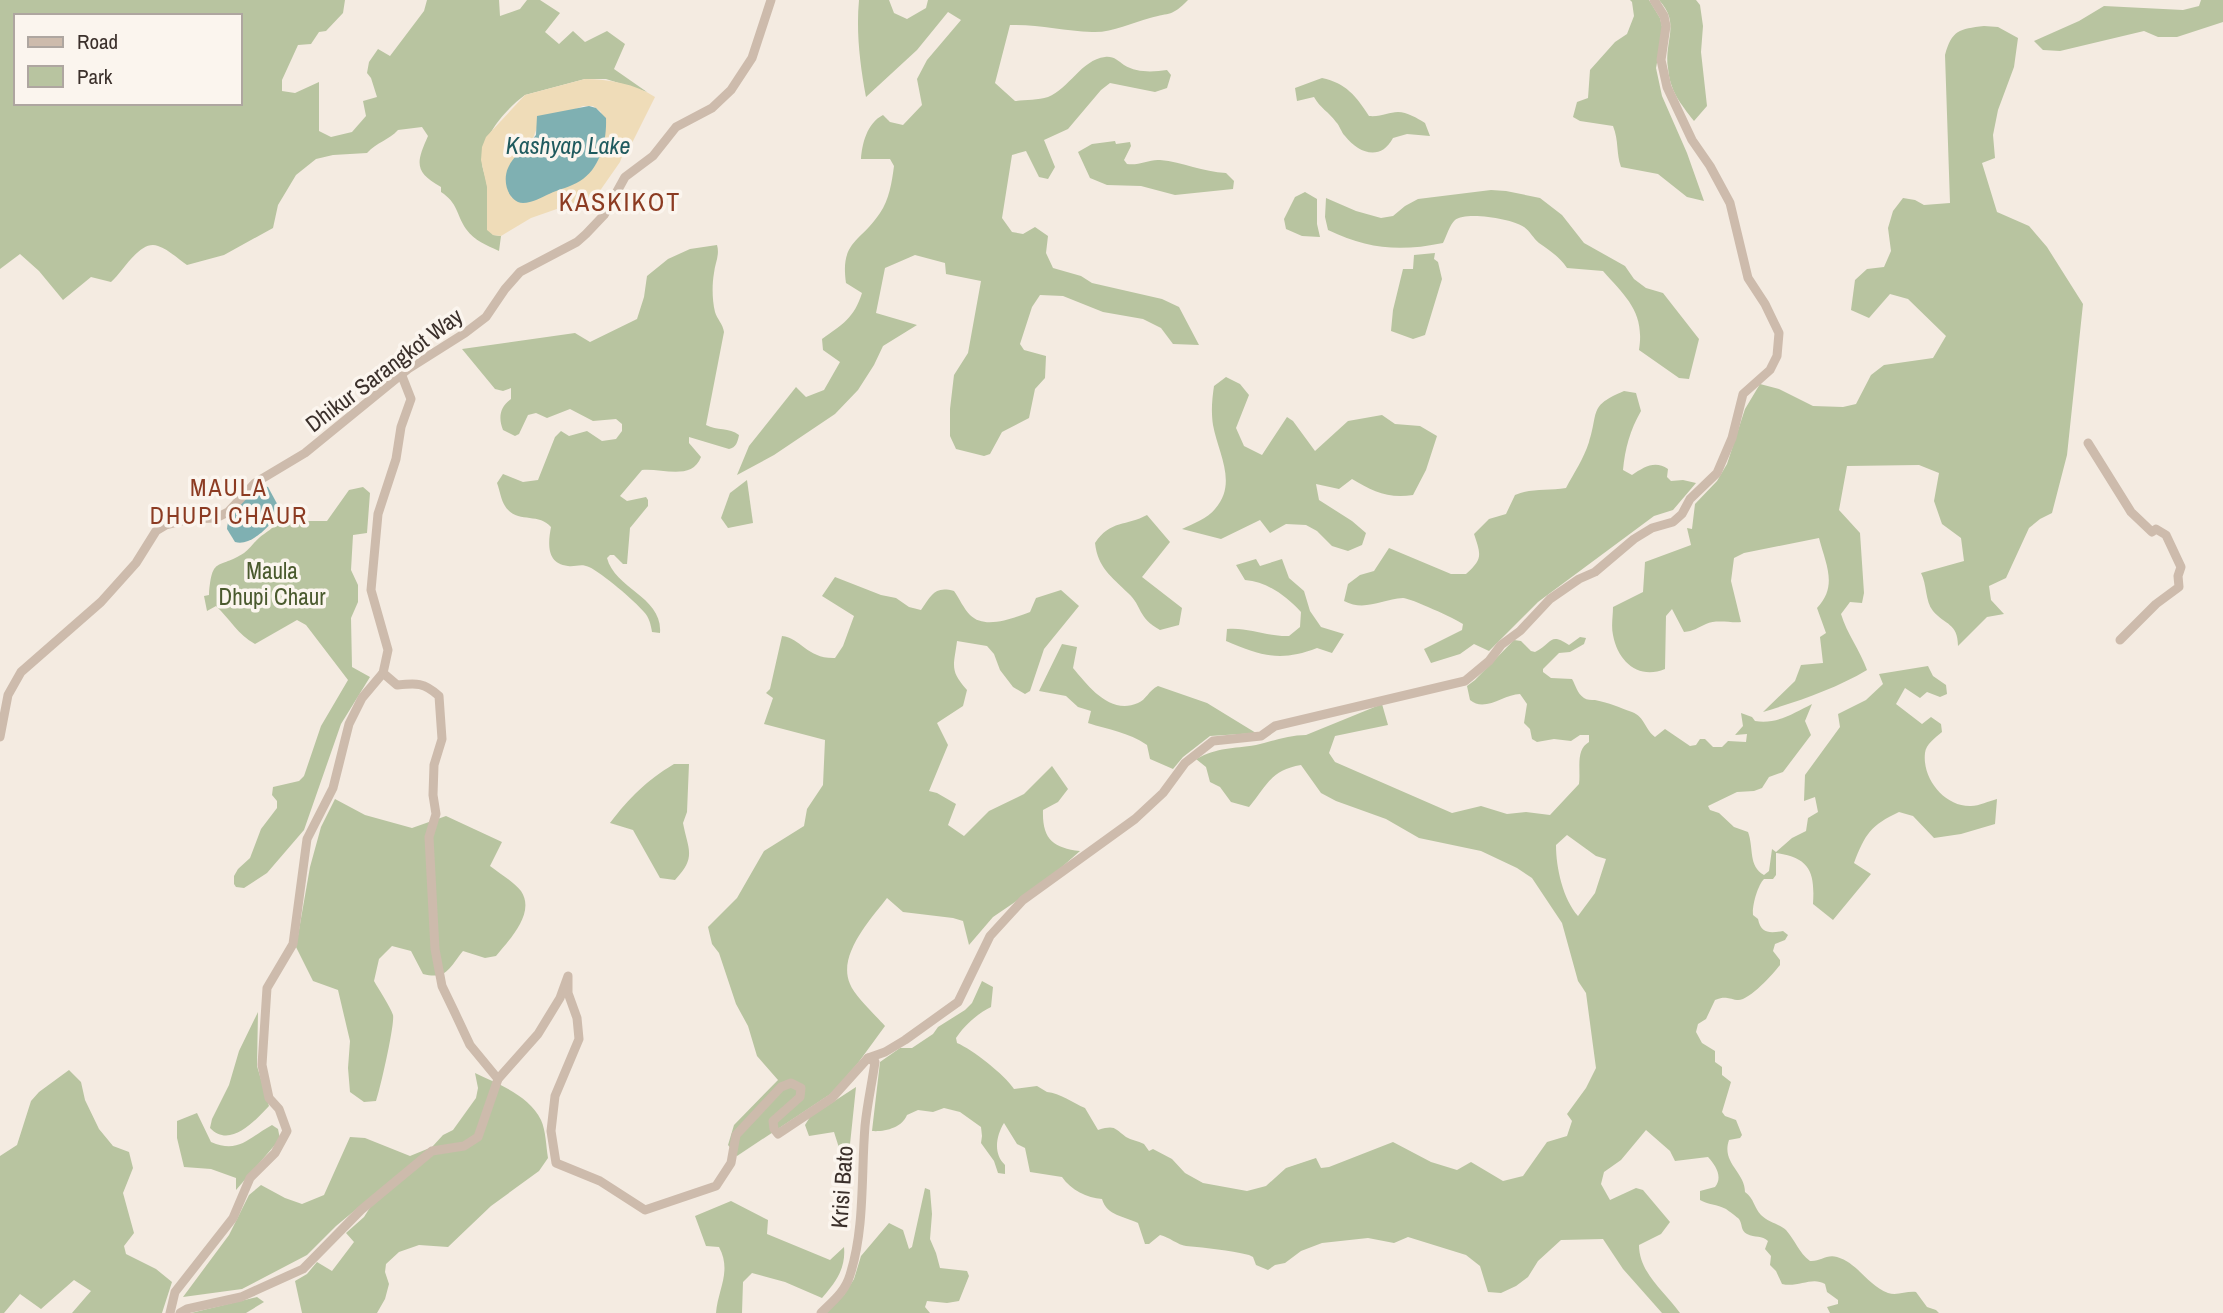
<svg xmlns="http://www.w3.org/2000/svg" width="2223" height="1313" font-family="'Archivo Narrow',sans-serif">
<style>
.green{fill:#b8c4a0;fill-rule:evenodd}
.sand{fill:#efdcb8;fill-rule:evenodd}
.water{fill:#7fb0b2}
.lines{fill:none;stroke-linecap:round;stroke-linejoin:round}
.minor{stroke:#cdbbac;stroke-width:9}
.labels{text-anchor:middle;stroke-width:7;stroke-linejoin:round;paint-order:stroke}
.street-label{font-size:23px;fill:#3b302b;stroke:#fbf5ee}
.park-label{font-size:23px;fill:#4a5a2e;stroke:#fbf5ee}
.water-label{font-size:24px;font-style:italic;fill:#1f5a5e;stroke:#fbf5ee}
.neighbourhood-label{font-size:24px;letter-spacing:2px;fill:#8c3b22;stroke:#fbf5ee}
.quarter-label{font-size:26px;letter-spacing:2px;fill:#8c3b22;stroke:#fbf5ee}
</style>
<rect width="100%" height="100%" fill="#f4ebe1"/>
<!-- green -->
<g class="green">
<path d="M0 0H345L343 13 326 31 319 32 311 44 298 45 282 80V91L295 93 319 82V131L331 137 352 132 366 116 363 101 377 97 371 78 367 73 369 62 378 49 390 56 424 11 427 0H499L500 16 520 9 527 0H540L560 13 545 32 559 44 573 31 585 42 607 31 625 44 614 69 647 92 606 79H585L525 95C506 109 484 134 482 158 481 167 486 176 487 185 489 203 486 218 493 235L501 236 499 251C486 245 475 241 466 229 456 214 458 203 441 192V187C414 172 416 163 428 136L422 127 398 130C389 140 377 142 367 153L333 155 316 159 296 175 278 205 273 228 224 255 187 265C178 259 168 249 158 246 140 239 123 272 111 282L91 277 63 300 39 271 20 254 0 269ZM16 16H240V103H16Z"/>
<path d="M859 0H889L894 13 907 19 926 8 928 0H1188C1171 17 1171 12 1150 18 1131 23 1112 33 1092 32 1064 31 1038 24 1010 25L995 83 1015 101C1025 100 1038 100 1048 97 1069 89 1081 60 1105 57 1114 56 1118 61 1124 65 1137 73 1153 72 1167 70L1171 75 1167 88 1155 92 1110 83 1101 90 1068 129 1044 140 1055 167 1048 179 1039 177 1026 151 1012 155 1002 218 1012 232 1023 234 1035 227 1048 236 1046 253 1053 268 1081 276 1092 283 1162 299 1179 307 1199 345 1173 344 1161 328 1143 319 1103 312 1063 296 1040 295 1032 307 1020 344 1024 350 1046 356 1045 378 1035 389 1029 418 1002 432 990 454 984 456 956 449 950 436V409L954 375 968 353 981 281 946 274 945 263 915 255 885 268 876 313 917 325 883 346 874 365 858 390 835 414 774 455 737 475 749 446 796 387 806 397 824 390 840 362 823 350 822 339C843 324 854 318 862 293L846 283C840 241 860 243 880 213 889 200 892 182 894 166L890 159H861C862 144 867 123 883 115L890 122 903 125 922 105 917 79 927 60 961 20 948 12 917 50 866 97C860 65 856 32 859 0Z"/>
<path d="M1630 0H1649L1660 18 1663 31 1656 68 1662 96 1687 153 1704 201 1687 197 1658 174 1621 167C1616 153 1619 141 1613 126L1580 121 1573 117 1577 102 1588 98 1590 70 1615 42 1627 34 1634 16 1632 2Z"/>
<path d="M1659 0H1696L1700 5 1703 26 1701 52 1707 106 1694 121C1680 103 1670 91 1668 68 1664 40 1681 24 1659 0Z"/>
<path d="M2201 0H2223V22L2177 37H2158L2144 31 2060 51 2043 50 2034 41 2079 21 2104 6 2183 10 2199 6Z"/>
<path d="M1984 26 1998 27 2018 38 2014 67 1998 110 1993 135 1995 158 1982 163 1997 212 2029 226 2047 247 2083 304 2067 455 2052 513 2040 519 2029 528 2006 578 1989 586 1991 600 2004 614 1987 617 1958 646C1958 623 1945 625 1933 611 1925 601 1927 584 1921 573L1964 561 1961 538 1942 524 1934 501 1939 473 1919 465 1847 466 1839 510 1860 533 1864 593 1862 603 1850 602 1841 614C1847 634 1860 650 1867 670 1835 689 1799 701 1763 712L1795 681 1801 665 1823 663 1820 637 1826 633 1817 608C1838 586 1826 565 1819 538L1744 553 1734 558 1731 581 1741 622C1730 623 1716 619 1706 624 1697 628 1694 631 1684 632L1672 609 1666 616 1665 669C1639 680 1618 662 1613 635 1611 626 1613 616 1613 607L1643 592 1645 562 1691 545 1687 528 1692 529 1695 504 1717 481 1727 464 1745 409 1760 384 1779 389 1813 406 1843 407 1856 404 1871 375 1884 365 1933 358 1946 336 1908 299 1890 294 1869 318 1851 310 1855 280 1867 269 1884 267 1891 251 1888 228 1893 211 1903 198 1915 200 1924 205 1950 203 1945 55C1952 30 1959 29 1984 26Z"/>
<path d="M1322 78C1346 83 1356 96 1369 116 1382 117 1389 112 1398 112 1407 112 1417 118 1425 123L1430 136 1407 134 1393 138C1381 161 1359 154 1345 136 1341 132 1340 126 1336 122 1329 112 1320 108 1314 97L1297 101 1295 88Z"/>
<path d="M1115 141 1116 144 1130 142 1131 146 1124 160 1127 164C1139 166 1149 159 1160 160 1183 162 1203 172 1226 173L1234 181 1233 189 1175 195 1141 186 1107 185 1090 178 1078 152 1092 144Z"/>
<path d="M1491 190 1506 191 1540 198 1562 215 1584 243 1625 266 1634 279 1646 288 1663 293 1699 339 1689 379 1679 378 1639 350C1645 312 1626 297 1603 271L1567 268C1559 256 1550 251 1539 243 1533 238 1530 231 1524 227 1513 219 1466 211 1455 220 1450 224 1446 237 1443 243 1399 252 1368 249 1328 230L1325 217 1326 198 1356 211 1381 218 1393 216 1405 206 1418 199Z"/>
<path d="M1305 192 1317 199V224L1320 237 1302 236 1286 229 1284 219 1295 197Z"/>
<path d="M717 245C720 255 715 263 714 273 712 284 712 300 715 312 717 319 723 324 724 332L706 425C717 431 729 427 739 435 738 441 736 448 729 449L689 437V443L701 457C692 481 662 468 642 470L620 496 627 501 646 497 648 500V506L630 528 627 564H623L614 555H610L607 558C615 589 663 597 660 633L652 632C651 625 649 617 644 612 635 601 602 573 589 567 581 563 576 567 568 566 546 564 548 543 551 527 539 512 516 524 505 506 501 500 500 491 497 483L503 474 523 482 538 480 555 437 561 431 569 436 587 431 602 441 616 439 622 431V424L616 419 593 421 570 409 547 418 536 413 528 415 519 434 515 436 503 430C498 417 500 407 511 399V388L503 391 495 389 462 349 575 333 590 342 637 319 644 297 647 276 668 259 690 249Z"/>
<path d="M1435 253 1434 259 1438 262 1442 279 1425 335 1413 339 1391 331 1393 310 1403 269H1413L1414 255Z"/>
<path d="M1226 377 1240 384 1249 395 1236 428 1244 446 1262 455 1287 417 1293 421 1315 451 1348 421 1382 415 1395 424 1420 426 1437 436 1426 470 1413 495C1388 499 1372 491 1352 479L1339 489 1316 484 1319 500 1352 521 1366 533 1362 545 1348 551 1332 546 1317 531 1306 525 1286 524 1270 533 1260 520 1221 539 1182 529C1193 524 1208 518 1215 509 1238 483 1218 453 1213 425 1211 411 1212 400 1214 386Z"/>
<path d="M1624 391 1636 393 1641 411C1630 430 1625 449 1623 470L1632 475C1644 467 1655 460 1668 469L1667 477 1671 481 1683 480 1696 483 1673 510 1654 516 1538 602 1489 651 1474 644 1460 654 1431 663 1424 649 1462 630 1463 624C1456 619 1410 598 1403 598 1382 599 1365 612 1344 601L1348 584 1360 575 1374 571 1389 548 1451 574H1466C1483 559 1481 555 1474 534L1489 519 1506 514 1515 495C1531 488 1548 491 1566 488 1574 473 1584 458 1589 442 1599 412 1588 406 1624 391Z"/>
<path d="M747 480 753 523 728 528 721 518 730 493Z"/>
<path d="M363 487 370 493 367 533 353 535 351 570 358 585V602L351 618 352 667 370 677 341 724 304 830 267 873 244 888 236 887 234 884V876L238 869 250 858 261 829 277 808V801L272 795 273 787 299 781 304 776 321 726 348 680 306 625 297 620 255 644C238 635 230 619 216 606L207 611 204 596 209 595C212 555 218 570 244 553 250 549 254 542 260 537 271 529 275 527 284 514L295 519 302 513 308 521H327L349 490Z"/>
<path d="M1147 515 1170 542 1142 577 1182 608 1179 625 1160 630C1137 617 1143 607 1128 593 1111 576 1098 568 1095 543 1110 520 1127 526 1147 515Z"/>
<path d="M1256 559 1260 566 1282 559 1289 578 1304 591 1310 611 1321 627 1344 634 1332 653 1317 648C1281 662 1261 656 1226 641L1227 629C1249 627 1267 637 1289 636L1300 627 1301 612C1286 596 1268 582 1245 580L1236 565Z"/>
<path d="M835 577 881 595 896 598 909 607 921 610C932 595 934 586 954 591 959 598 964 609 970 615 985 630 1013 618 1030 612L1036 598 1061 590 1079 606 1044 649 1030 691 1025 694 1013 687 1000 670 994 654 987 646 957 641C954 666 949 670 967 690L963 706 937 723 948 745 929 791 937 793 956 804 948 825 964 836 989 811 1024 794 1052 766 1068 789 1058 802 1043 810C1042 839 1053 848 1080 851L1046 881 993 917 969 945 963 921 953 918 903 912 887 898C871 919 837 955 850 984 854 995 876 1016 885 1026L858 1063 832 1093 737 1156 728 1145 734 1125 778 1080 757 1056 748 1026 736 1004 719 953 712 944 708 927 737 898 764 851 804 826 807 809 823 785 825 740 764 724 773 698 766 693 770 689 782 636C801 638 807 659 835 658L843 646 854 616 822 596Z"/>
<path d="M1580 637 1586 638 1584 644 1570 652 1559 653 1543 669V672L1551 678 1572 679C1576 686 1577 693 1584 698 1587 700 1591 700 1595 700 1610 703 1618 707 1632 712 1645 717 1645 730 1655 737L1665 729 1690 746 1696 745 1700 739H1705L1713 747H1722L1728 741 1746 742 1747 734 1735 735 1743 726 1741 713 1752 717 1755 721C1776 725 1794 713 1812 704L1805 721 1811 735 1783 772 1769 777 1762 788 1754 791 1737 792 1708 806 1710 810 1719 813 1734 827 1748 832C1754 848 1748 866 1764 875L1769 871 1772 849 1776 852 1792 838 1806 831 1808 818 1818 812 1815 797 1804 801 1805 775 1840 727 1838 714 1866 700 1883 684 1879 674 1928 666 1933 676 1946 685 1947 694 1940 697 1927 692 1920 698 1905 688 1896 704 1922 724 1931 717 1941 724 1942 732C1935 738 1926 744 1925 753 1922 779 1945 807 1971 806 1979 806 1989 801 1997 799L1995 824 1961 834 1934 838 1913 816 1899 812C1871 825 1865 834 1854 863L1871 874 1833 920 1813 904C1815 872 1810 858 1776 853V875L1773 879H1764C1758 885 1752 905 1753 915L1758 919C1761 934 1770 933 1783 931L1788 935 1785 940 1775 944 1773 951 1780 960V965C1773 974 1748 1002 1737 1000 1727 998 1725 996 1715 1000L1706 1019 1698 1024 1696 1032 1702 1043 1715 1051V1062L1722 1067V1075L1731 1082 1722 1112 1725 1116 1736 1120 1742 1135 1740 1138 1729 1140C1721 1163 1745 1172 1745 1192 1754 1198 1754 1208 1761 1215 1768 1222 1779 1224 1786 1230 1795 1240 1799 1253 1810 1261 1820 1262 1826 1254 1837 1257 1858 1263 1867 1285 1888 1293 1897 1296 1906 1291 1916 1292L1927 1307 1936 1310 1939 1313H1830L1827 1307 1838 1304V1300L1827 1292 1825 1284C1812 1276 1798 1288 1782 1284L1776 1271 1770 1265 1771 1256 1765 1249 1768 1241C1762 1235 1755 1238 1747 1234 1740 1230 1743 1225 1739 1219 1737 1217 1729 1211 1726 1209 1717 1204 1708 1205 1700 1200V1191L1715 1187C1723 1177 1716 1166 1708 1157L1675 1161 1670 1151 1646 1130 1621 1160 1604 1172 1601 1184 1610 1200 1636 1188 1643 1190 1670 1222 1661 1234 1639 1245C1639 1273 1665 1292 1680 1313H1662L1623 1269 1603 1239 1561 1240 1538 1261 1528 1277 1516 1286 1501 1293 1488 1292 1480 1266 1466 1255 1408 1237 1394 1243 1368 1238 1322 1243 1301 1251 1285 1263 1275 1265 1268 1270 1256 1265 1253 1257 1249 1255C1228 1250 1208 1248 1186 1246 1178 1245 1169 1237 1160 1235L1149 1244H1145L1138 1223C1124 1216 1107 1216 1102 1199 1087 1198 1071 1190 1062 1177L1030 1172 1025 1148 1017 1144 1004 1123C996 1136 993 1154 1005 1165V1174L998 1173 994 1161 981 1143 982 1136 981 1127 960 1112 944 1108 933 1112 918 1110 907 1115C902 1128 884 1132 872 1131L880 1062 900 1048H912L933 1034 938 1027 965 1010 972 1003 982 981 993 987 991 1007C978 1013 964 1026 956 1038L957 1043C972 1049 1005 1075 1014 1089L1037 1086 1047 1092C1060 1093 1073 1103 1085 1108L1098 1130C1115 1125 1114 1128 1126 1137 1131 1140 1138 1141 1144 1144L1149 1151 1153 1149 1172 1159 1185 1173 1203 1183 1247 1191 1266 1186 1286 1168 1316 1158 1321 1168 1329 1167 1393 1142 1431 1162 1457 1170 1471 1162 1503 1181 1523 1176 1547 1142 1567 1136 1572 1121 1567 1114 1586 1088 1596 1068 1586 993 1578 981 1562 923 1532 878 1517 868 1481 851 1419 838 1386 819 1336 801 1321 793 1301 765C1271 770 1267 785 1249 807L1231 802 1220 787 1210 782 1206 767 1196 759C1219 747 1232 749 1256 745 1273 741 1289 735 1306 735L1382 704 1388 725 1335 736 1329 753 1335 762 1452 813 1481 806 1507 814 1526 812 1550 815 1579 784C1581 770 1575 750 1589 742V735H1580L1571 741 1554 739 1537 742 1532 739 1530 729 1524 723 1527 704 1520 694C1504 694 1485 713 1470 700L1467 686 1475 680 1514 640 1521 641 1531 651 1535 652C1553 643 1549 632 1569 645ZM1567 835 1596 856 1606 859 1595 893 1578 916C1563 899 1556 868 1556 845Z"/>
<path d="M1062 644 1077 647 1073 668C1089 687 1110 715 1138 703 1146 700 1149 690 1158 686L1207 703 1256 733 1210 736 1183 757 1173 769 1150 759 1147 745C1128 732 1109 730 1088 723L1091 711 1078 707 1066 696 1039 691Z"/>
<path d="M674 764H689L687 812 683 823C688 850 697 857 675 880L660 878 633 830 610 823C630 797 646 781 674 764Z"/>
<path d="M335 799 365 815 412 828 446 816 502 842 490 866C499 873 514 882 521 891 536 913 509 940 496 956L485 958 463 951C449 968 447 980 423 974L411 951 392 946 379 959 374 981C379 990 390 1006 393 1015 395 1024 380 1090 376 1101L364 1102 350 1092 348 1068 350 1041 338 990 313 981 296 947 310 867 321 827Z"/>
<path d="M258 1012 257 1066 269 1106C255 1121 230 1149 210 1128L212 1119 229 1085 239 1051Z"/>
<path d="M69 1070 81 1082 85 1100 99 1129 113 1146 129 1152 133 1168 123 1193 134 1233 124 1246 126 1254 156 1269 172 1282 162 1313H72L91 1291 74 1280 41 1309 20 1294 4 1313H0V1156L17 1145 31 1101 39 1092Z"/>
<path d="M475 1073C498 1084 529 1095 541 1120 546 1131 546 1146 548 1158L539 1171 491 1206 448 1247 419 1245 399 1252 386 1264 385 1272 389 1284 385 1299 377 1313H302L295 1281 307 1274 317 1262 332 1271 354 1242 346 1233 364 1217 383 1187 336 1226 307 1255 242 1289 183 1297 229 1235 249 1195 261 1185 285 1198 302 1204 324 1195 350 1137 365 1138 410 1156 432 1147 443 1135 453 1130 476 1098 478 1088Z"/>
<path d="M856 1087 847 1173 834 1132 809 1136 805 1125 810 1117Z"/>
<path d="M197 1113 211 1142C239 1154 248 1138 272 1125L278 1129 280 1139 236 1190V1178L211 1169 184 1167 177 1138V1121Z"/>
<path d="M925 1188 930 1190 932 1214 930 1239 936 1253 940 1268 967 1271 969 1276 959 1301 947 1303 927 1301 925 1307 930 1313H826L844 1295 854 1279 861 1256 889 1223 903 1230 909 1249 912 1247Z"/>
<path d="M731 1201 768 1220 767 1234 830 1260 844 1247C846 1268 836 1282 822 1298L785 1282 752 1273 743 1282 742 1313H716C718 1289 732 1271 719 1247L706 1246 695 1216Z"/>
<path d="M257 1297 264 1302 246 1313H191Z"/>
</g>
<!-- sand -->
<path class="sand" d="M585 79C608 79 636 84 655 97L632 143 626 146 620 162 597 195 531 218 501 236 493 235 487 230V187L481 160 482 147 486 137 525 95ZM583 106H593L601 112C604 134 606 154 590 172L531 201 522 203 511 197 538 125Z"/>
<!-- water -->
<g class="water">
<path d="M589 106 596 108 606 118C607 141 600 169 580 181 571 187 559 189 549 194 542 197 532 203 523 203 508 202 502 181 508 168 514 154 527 147 536 135L537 116Z"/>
<path d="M264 486 268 487 281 511C271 524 252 547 235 542L227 529C228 510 248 492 264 486Z"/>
</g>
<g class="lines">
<!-- minor -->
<g class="minor">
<path d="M2088 443 2131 512 2152 532 2156 529 2166 535 2181 567 2178 576 2179 587 2156 604 2120 640"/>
<path d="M383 673 397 685C416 683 424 682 439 696L442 739 434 765 433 795 436 814 429 837 435 949 442 986 455 1013 470 1045 498 1079"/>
<path d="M0 737 8 695 21 672 101 602 136 563 156 531 166 525 190 519 216 518 228 512 255 483 305 453 408 369 465 333 486 317 505 289 520 272 577 242 586 234 604 215 625 177 653 156 676 127 712 108 731 90 752 58 771 0"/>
<path d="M170 1313 175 1292 233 1218 250 1178 275 1153 287 1131 279 1109 269 1098 262 1065 267 988 293 944 307 839 333 788 349 724 362 698 383 673 385 664 388 650 371 590 378 514 396 459 401 427 411 399 402 376"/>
<path d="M180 1313 187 1309 241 1297 303 1269 361 1210 432 1151 464 1146 478 1137 498 1079 538 1034 560 998 568 976V993L577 1018 579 1039 555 1096 551 1131 556 1163 600 1181 645 1210 716 1186 731 1163 736 1135 781 1087 791 1083 801 1088 800 1097 773 1121 774 1129 778 1134 832 1098 868 1058 885 1052 905 1040 958 1002 990 936 1023 900 1135 819 1163 793 1185 763 1213 741 1261 736 1275 726 1465 681 1489 661 1501 645 1520 631 1550 599 1579 579 1595 572 1634 539 1652 528 1673 522 1682 514 1690 499 1717 473 1732 438 1743 394 1770 370 1777 356 1779 333 1765 304 1748 278 1730 203 1710 166 1692 140 1667 87 1661 60 1666 26 1664 16 1654 0"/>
<path d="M821 1313C833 1301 845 1292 850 1275 865 1228 861 1175 865 1126 867 1105 872 1083 875 1062L868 1058"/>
</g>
</g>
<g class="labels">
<!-- street labels -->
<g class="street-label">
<text transform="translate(384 370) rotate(-37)" y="8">Dhikur Sarangkot Way</text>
<text transform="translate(842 1187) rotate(-86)" y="8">Krisi Bato</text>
</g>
<!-- park labels -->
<g class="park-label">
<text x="272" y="579">Maula<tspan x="272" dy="26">Dhupi Chaur</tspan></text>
</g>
<!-- water labels -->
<g class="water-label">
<text x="568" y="154">Kashyap Lake</text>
</g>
<!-- neighbourhood labels -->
<g class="neighbourhood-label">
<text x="229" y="496">MAULA<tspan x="229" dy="28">DHUPI CHAUR</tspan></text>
</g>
<!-- quarter labels -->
<g class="quarter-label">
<text x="620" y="211">KASKIKOT</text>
</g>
</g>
<!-- legend -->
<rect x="14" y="14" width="228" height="91" fill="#fbf5ee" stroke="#aea6a0" stroke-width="2"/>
<rect x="28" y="37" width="35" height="10" fill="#cdbbac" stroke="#aea6a0" stroke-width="2"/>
<text x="77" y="49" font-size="21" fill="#3b302b">Road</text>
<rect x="28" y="66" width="35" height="21" fill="#b8c4a0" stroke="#aea6a0" stroke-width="2"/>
<text x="77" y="84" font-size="21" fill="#3b302b">Park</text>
</svg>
